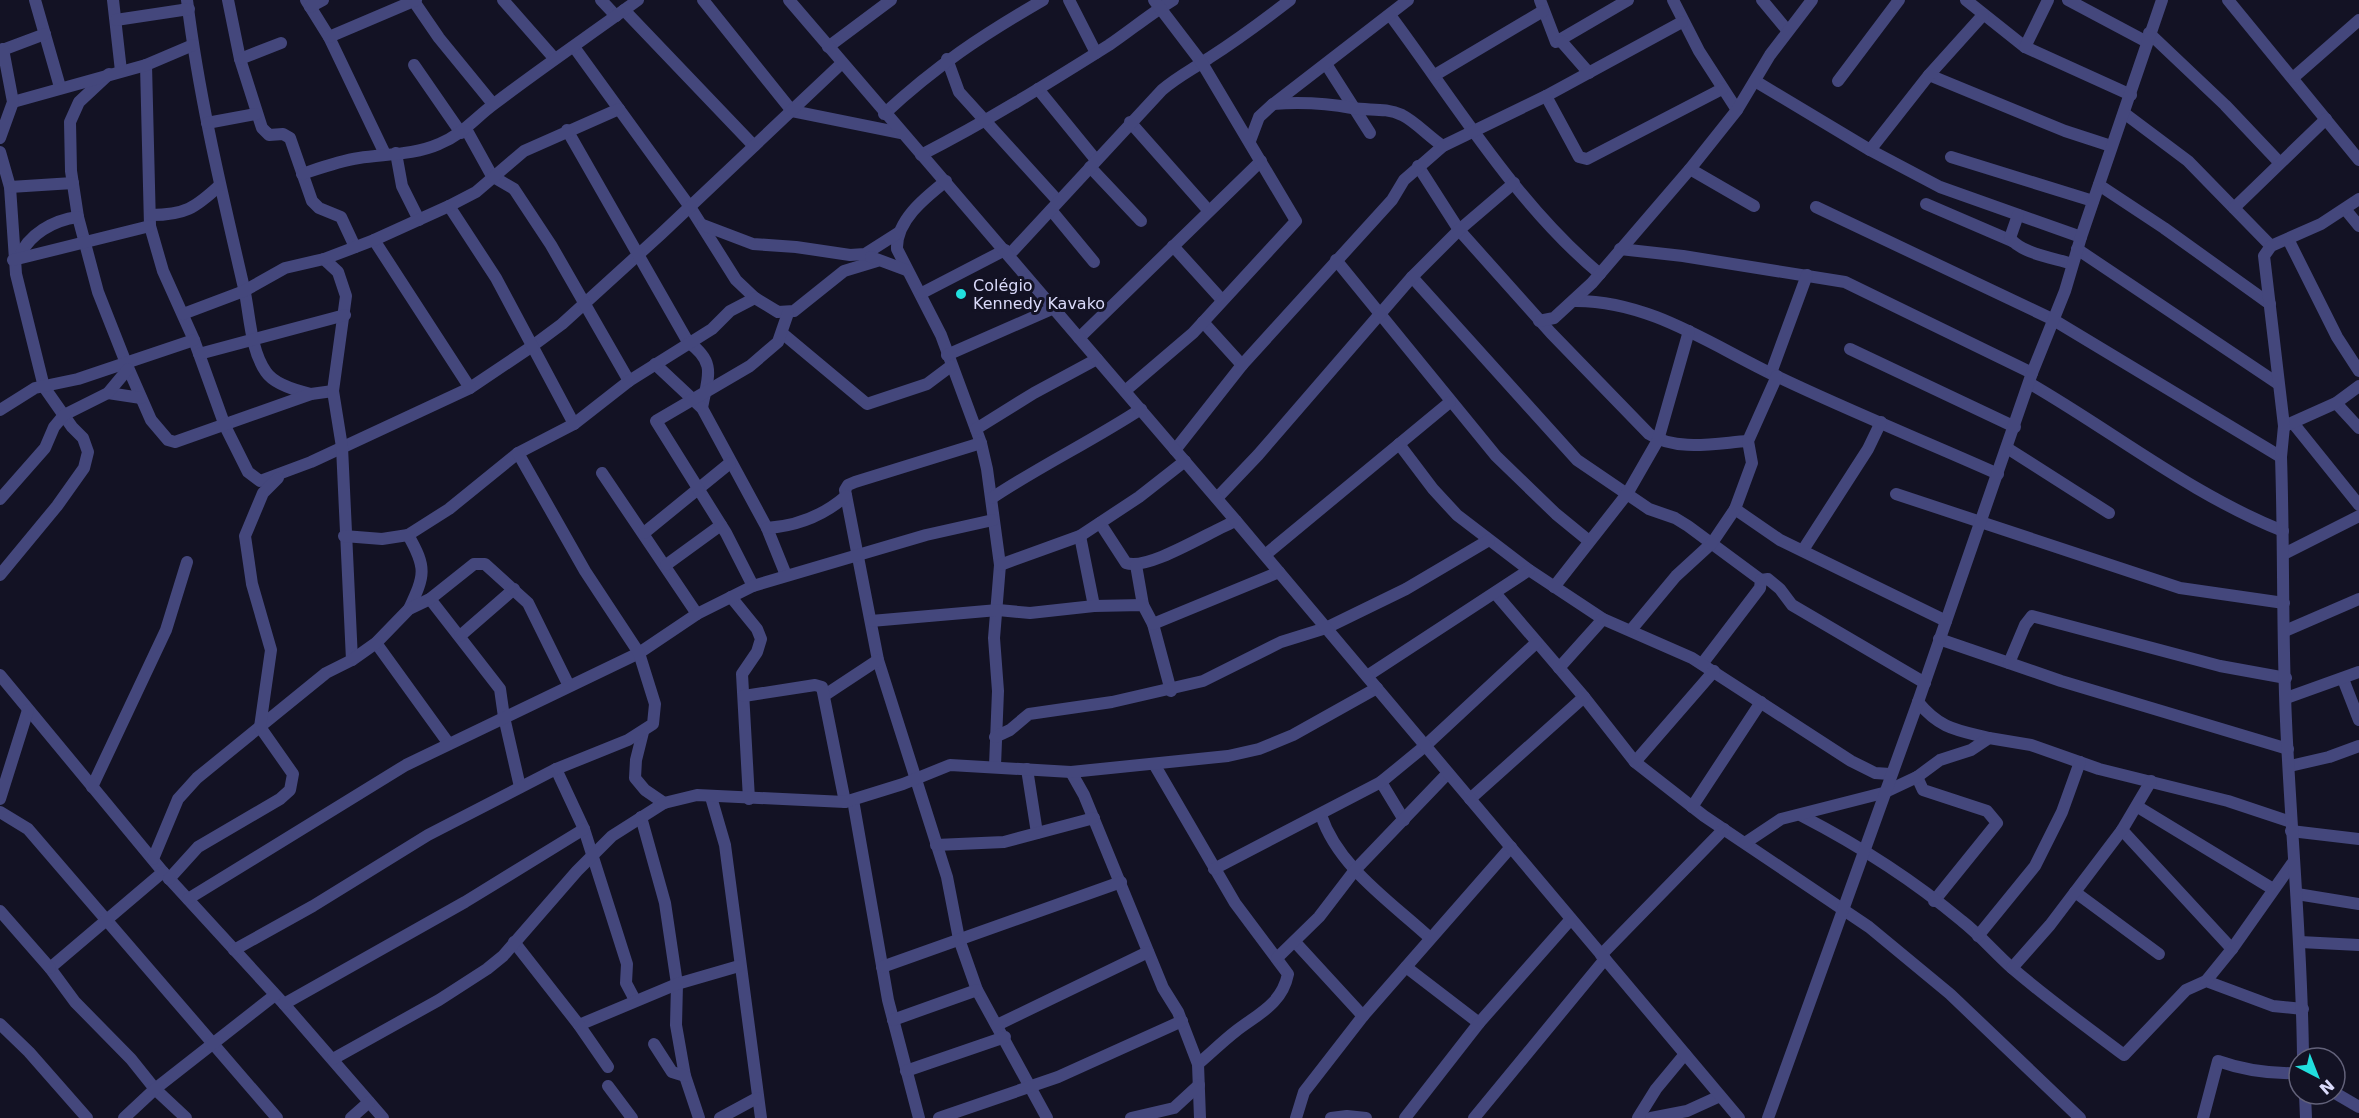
<svg xmlns="http://www.w3.org/2000/svg" width="2359" height="1118" font-family="'DejaVu Sans',sans-serif">
<style>
.lines{fill:none;stroke-linecap:round;stroke-linejoin:round}
.minor{stroke:#44477c;stroke-width:12}
.tertiary{stroke:#44477c;stroke-width:12}
.poi-dot{fill:#21dfde;stroke:#131224;stroke-width:2}
.labels{text-anchor:middle;stroke-width:6;stroke-linejoin:round;paint-order:stroke}
.poi-label{font-size:16px;fill:#dadafa;stroke:#131224;text-anchor:start}
</style>
<rect width="100%" height="100%" fill="#131224"/>
<g class="lines">
<!-- minor -->
<g class="minor">
<path d="M35 0 60 87"/>
<path d="M113 0 121 71"/>
<path d="M187 0C199 98 222 193 244 288 250 315 250 349 266 372 274 384 298 391 311 394"/>
<path d="M228 0 240 59 262 128 269 135 283 134 290 138 312 201 319 208 341 217 355 247"/>
<path d="M306 0 329 37 385 154"/>
<path d="M413 0 439 38 493 104"/>
<path d="M503 0 554 58"/>
<path d="M601 0 616 16"/>
<path d="M703 0 792 111 901 133"/>
<path d="M1069 0 1096 53"/>
<path d="M1540 0 1556 42 1628 0"/>
<path d="M1673 0 1699 51 1737 110"/>
<path d="M1762 0 1787 30"/>
<path d="M1966 0 2025 47 2131 95"/>
<path d="M2068 0 2147 42"/>
<path d="M2228 0 2359 160"/>
<path d="M310 7 323 0"/>
<path d="M624 10 754 146"/>
<path d="M1390 15C1455 102 1516 204 1600 274"/>
<path d="M116 20 189 9"/>
<path d="M2149 33 2225 105 2279 162"/>
<path d="M329 37 416 0"/>
<path d="M1561 41 1589 73"/>
<path d="M574 47 690 207 736 280 755 298 778 312 794 311 844 271 877 261"/>
<path d="M828 47 891 0"/>
<path d="M2025 47 2048 0"/>
<path d="M0 51 45 34"/>
<path d="M240 59 281 43"/>
<path d="M947 59 959 92 1058 201"/>
<path d="M1326 64 1370 133"/>
<path d="M146 65 150 226 163 271 194 340 225 426 248 472 260 481 311 462 470 388 531 347 562 324 661 234 842 63"/>
<path d="M414 65 461 133"/>
<path d="M109 74 79 102 70 122 71 171 78 217 98 292 126 363 151 420 168 440 175 442 311 394 333 391"/>
<path d="M1435 75 1543 11"/>
<path d="M1929 75 2065 131 2111 146"/>
<path d="M2294 77 2359 20"/>
<path d="M1755 81 1870 150 1940 187 2081 237"/>
<path d="M1838 81 1899 0"/>
<path d="M1038 89 1096 160"/>
<path d="M1546 96 1579 157 1587 159 1722 89"/>
<path d="M13 102 146 65 193 45"/>
<path d="M1273 104C1301 102 1325 103 1352 108 1369 111 1385 107 1402 115 1416 122 1429 137 1443 146"/>
<path d="M2124 113 2188 161 2271 246"/>
<path d="M884 114C937 65 981 36 1043 0"/>
<path d="M1130 122 1208 210"/>
<path d="M207 123 256 114"/>
<path d="M466 129 492 176 514 189 551 245 629 381"/>
<path d="M567 130 688 342C718 363 707 378 702 408"/>
<path d="M0 138 13 102 3 49"/>
<path d="M1250 141 1259 117 1272 105 1408 0"/>
<path d="M1870 150 1929 75 1983 15"/>
<path d="M0 152 10 187 16 274 44 387 72 427 83 438 88 452 84 468 57 506 0 575"/>
<path d="M396 153 402 186 419 220"/>
<path d="M921 155C986 122 1047 84 1109 45 1131 30 1150 14 1173 0"/>
<path d="M1951 157 2093 201"/>
<path d="M1418 166 1459 230 1551 333 1649 434C1677 452 1717 443 1748 441"/>
<path d="M1090 167 1141 221"/>
<path d="M1690 169 1754 206"/>
<path d="M302 174C320 168 339 161 359 158 385 154 414 155 439 144 462 135 475 118 494 104 541 68 590 35 638 0"/>
<path d="M946 181C926 197 896 220 897 249L941 335 981 443 987 469 1000 565 994 638 998 691 995 766"/>
<path d="M2099 185 2164 228 2270 304"/>
<path d="M10 187 73 183"/>
<path d="M1926 204 2012 241"/>
<path d="M449 206 496 278 574 424"/>
<path d="M1816 207 2052 319 2281 457"/>
<path d="M2234 208 2326 119"/>
<path d="M2345 209 2359 226"/>
<path d="M1051 210 1094 262"/>
<path d="M151 215C185 215 195 208 219 186"/>
<path d="M2018 215 2010 238C2022 254 2055 258 2072 264"/>
<path d="M703 225 753 244 796 247 850 255 865 254 898 233"/>
<path d="M2288 239 2337 337 2359 371"/>
<path d="M374 240 470 388"/>
<path d="M1173 246 1222 300"/>
<path d="M1620 249 1683 256 1845 282 2032 373"/>
<path d="M2077 249 2277 383"/>
<path d="M1009 255 1162 90C1177 77 1193 69 1209 58 1237 40 1264 20 1290 0"/>
<path d="M871 257 906 270"/>
<path d="M19 258C28 234 54 220 78 217"/>
<path d="M324 259 338 272 346 296 333 391 342 447 352 660"/>
<path d="M13 260 150 226"/>
<path d="M1336 260 1496 456 1556 514 1589 541"/>
<path d="M1412 277 1577 460 1649 509 1675 518 1688 526 1761 580 1760 588 1702 664"/>
<path d="M922 293 1005 250"/>
<path d="M1574 301C1649 300 1711 345 1776 376 1849 411 1924 441 1998 474"/>
<path d="M183 314 244 291 285 268 324 259 374 240 449 206 476 192 524 151 619 109"/>
<path d="M1539 321 1554 318 1592 283 1690 169 1737 110 1770 55 1812 0"/>
<path d="M1203 322 1242 365"/>
<path d="M782 333 867 404 927 384 951 366"/>
<path d="M1079 338 1261 161"/>
<path d="M1850 349 2015 427"/>
<path d="M199 354 345 315"/>
<path d="M947 355 1054 308"/>
<path d="M655 364 702 408 767 528 786 575"/>
<path d="M1771 373 1807 275"/>
<path d="M2029 383C2114 432 2192 495 2283 531"/>
<path d="M1125 391 1193 333 1296 221 1202 63 1154 0"/>
<path d="M108 393 141 398"/>
<path d="M2336 403 2359 428"/>
<path d="M0 410 35 388 78 379 194 340"/>
<path d="M2293 423 2359 505"/>
<path d="M2287 425 2336 403 2359 386"/>
<path d="M976 429 1034 393 1097 359"/>
<path d="M981 443 855 482 848 485 845 490 878 660 947 877 959 939 977 990 1047 1118"/>
<path d="M1399 444 1433 489 1457 515 1529 570 1603 619 1692 658 1851 761 1875 773 1890 774"/>
<path d="M2007 448 2109 513"/>
<path d="M1175 450 1242 365 1392 200 1404 180 1443 146 1546 96 1682 22"/>
<path d="M602 473 697 614"/>
<path d="M1896 494 2180 588 2284 603"/>
<path d="M992 498C1040 466 1092 441 1141 409"/>
<path d="M1217 498 1258 455 1412 277 1459 230 1514 183"/>
<path d="M0 499 45 448 54 427 64 415 108 393 128 369"/>
<path d="M1735 509 1780 540 1946 621"/>
<path d="M1100 523 1126 563C1149 571 1212 530 1236 521"/>
<path d="M767 528C797 526 823 516 846 496"/>
<path d="M644 533 730 463"/>
<path d="M408 535C427 568 425 575 409 609"/>
<path d="M344 536 382 539 408 535 449 509 518 453 574 424 629 381 712 329 730 311 755 298"/>
<path d="M1080 536 1094 606"/>
<path d="M1803 550 1868 449 1881 422"/>
<path d="M2284 554 2359 516"/>
<path d="M1265 555 1450 402"/>
<path d="M666 565 721 525"/>
<path d="M1000 565 1080 536 1139 497 1185 461"/>
<path d="M1136 565 1143 605"/>
<path d="M1761 580 1768 579 1780 589 1792 605 1925 683"/>
<path d="M753 586 726 533 656 421 750 366 778 342 788 313"/>
<path d="M1554 587 1627 494 1658 440 1689 331"/>
<path d="M1495 593 1584 697 1635 762 1704 816 1869 927 1950 994 2080 1118"/>
<path d="M731 597 757 629 761 639 757 652 742 674 749 799"/>
<path d="M430 599 500 689 504 717 520 787"/>
<path d="M871 621 998 610 1030 613 1094 606 1143 605 1153 624 1171 691"/>
<path d="M1153 624 1279 572"/>
<path d="M1631 630 1676 576 1712 543 1735 509 1752 463 1748 441 1777 376"/>
<path d="M2285 631 2359 599"/>
<path d="M460 636 514 589"/>
<path d="M1939 639 2009 663 2025 625 2032 616 2220 666 2286 678"/>
<path d="M376 643 449 744"/>
<path d="M2009 663 2061 681 2288 749"/>
<path d="M1559 668 1603 619"/>
<path d="M0 675 163 872 284 1004 383 1118"/>
<path d="M1367 676 1529 570"/>
<path d="M2343 679 2359 720"/>
<path d="M825 695 878 660"/>
<path d="M744 696 815 685 822 687 845 802"/>
<path d="M2286 698 2359 672"/>
<path d="M1918 702C1940 729 1957 730 1989 738"/>
<path d="M643 732 636 760 635 778 645 790 664 803"/>
<path d="M995 737 1010 730 1029 714 1112 702 1203 681 1281 642 1326 628 1406 589 1489 540"/>
<path d="M1635 762 1714 671"/>
<path d="M1154 764 1235 903 1288 974C1282 1004 1258 1014 1236 1031 1223 1041 1211 1053 1198 1064"/>
<path d="M2290 766 2329 757 2359 746"/>
<path d="M556 769 584 829 627 964 626 983 635 1000"/>
<path d="M1027 769 1037 833"/>
<path d="M1071 772 1084 795 1163 988 1178 1012 1198 1064 1200 1118"/>
<path d="M1917 777 1923 790 1987 811 1997 823 1934 901"/>
<path d="M1381 782 1404 820"/>
<path d="M92 787 166 630 187 562"/>
<path d="M711 797 725 845 761 1118"/>
<path d="M0 799 28 710"/>
<path d="M1470 799 1584 697"/>
<path d="M853 800 888 1000 919 1118"/>
<path d="M1692 807 1761 702"/>
<path d="M2138 807 2273 889"/>
<path d="M0 812 28 829 277 1118"/>
<path d="M1321 815C1338 867 1391 902 1430 938"/>
<path d="M1802 816C1858 845 1913 880 1962 921 1980 935 1995 953 2012 968 2048 999 2087 1027 2124 1055L2186 990 2206 981 2273 1006 2303 1009"/>
<path d="M641 817 665 903 677 984 676 1025 685 1076 699 1118"/>
<path d="M2122 830 2232 949"/>
<path d="M2291 831 2359 839"/>
<path d="M1745 843 1781 819 1883 793 1917 777 1940 760 1971 750 1989 738 2031 745 2099 769 2228 801 2291 822"/>
<path d="M936 845 1004 842 1094 818"/>
<path d="M153 859 178 799 197 778 326 673 352 660 376 643 409 609 430 599 474 564H485L528 603 569 686"/>
<path d="M1214 869 1381 782 1425 746 1536 643"/>
<path d="M163 872 50 968 75 1002 131 1059 155 1089 186 1118"/>
<path d="M169 879 198 847 280 799 290 790 293 774 260 727 271 650 252 584 245 536 263 493 278 478"/>
<path d="M2075 892 2159 954"/>
<path d="M2297 894 2359 904"/>
<path d="M188 899 406 765 639 653 697 614 753 586 926 535 993 520"/>
<path d="M0 911 50 968"/>
<path d="M1978 936 2035 866 2062 812 2080 762"/>
<path d="M514 942 579 1025 677 984 739 966"/>
<path d="M1295 942 1363 1016"/>
<path d="M2300 942 2359 945"/>
<path d="M234 950 313 906 428 835 556 769 628 740 653 724 655 704 639 653 585 571 518 453"/>
<path d="M1601 955 1724 829"/>
<path d="M1277 958 1319 917 1355 870 1448 773"/>
<path d="M882 967 1121 882"/>
<path d="M1406 967 1479 1023"/>
<path d="M2012 968 2050 925 2122 830 2151 781"/>
<path d="M2206 981 2232 949 2294 861"/>
<path d="M284 1004 465 902 584 829"/>
<path d="M893 1020 977 990"/>
<path d="M0 1024 29 1052 87 1118"/>
<path d="M579 1025 608 1067"/>
<path d="M997 1025 1148 952"/>
<path d="M654 1044 672 1072 685 1076"/>
<path d="M2303 1058C2302 945 2291 834 2286 721 2282 634 2284 545 2281 457L2284 426 2264 256 2271 246 2321 224 2359 199"/>
<path d="M333 1059 439 1000 487 969 503 956 577 871 612 836 664 803 697 795 845 802 903 784 950 765 1071 772 1228 756 1259 749 1293 735 1377 688"/>
<path d="M906 1071 1005 1037"/>
<path d="M608 1086 632 1118"/>
<path d="M2335 1093 2359 1107"/>
<path d="M2305 1094 2306 1118"/>
<path d="M124 1118 155 1089 275 995"/>
<path d="M351 1118 369 1102"/>
<path d="M720 1118 757 1098"/>
<path d="M939 1118 1058 1077 1182 1021"/>
<path d="M1131 1118 1174 1108 1199 1085"/>
<path d="M1296 1118 1304 1092 1363 1016 1511 847"/>
<path d="M1331 1118 1347 1116 1366 1118"/>
<path d="M1405 1118 1479 1023 1571 919"/>
<path d="M1474 1118 1605 959"/>
<path d="M1638 1118 1656 1089 1685 1054"/>
<path d="M1651 1118 1687 1111 1720 1096"/>
<path d="M2203 1118 2218 1061C2246 1071 2270 1074 2299 1073"/>
</g>
<!-- tertiary -->
<g class="tertiary">
<path d="M789 0 1236 521 1739 1118"/>
<path d="M1768 1118 1918 702 2032 373 2065 291 2081 237 2162 0"/>
</g>
</g>
<!-- markers -->
<circle class="poi-dot" cx="961" cy="294" r="6"/>
<g class="labels">
<!-- poi labels -->
<g class="poi-label">
<text x="973" y="291">Colégio<tspan x="973" dy="18">Kennedy Kavako</tspan></text>
</g>
</g>
<!-- north arrow -->
<g transform="translate(2317 1076) rotate(138)"><circle r="28" fill="#131224" stroke="#63627a" stroke-width="1.5"/>
<path d="M0-4.5L10 22L0 15L-10 22Z" fill="#21dfde"/>
<text y="-9" font-size="16" font-weight="bold" text-anchor="middle" fill="#dadafa">N</text>
</g>
</svg>
